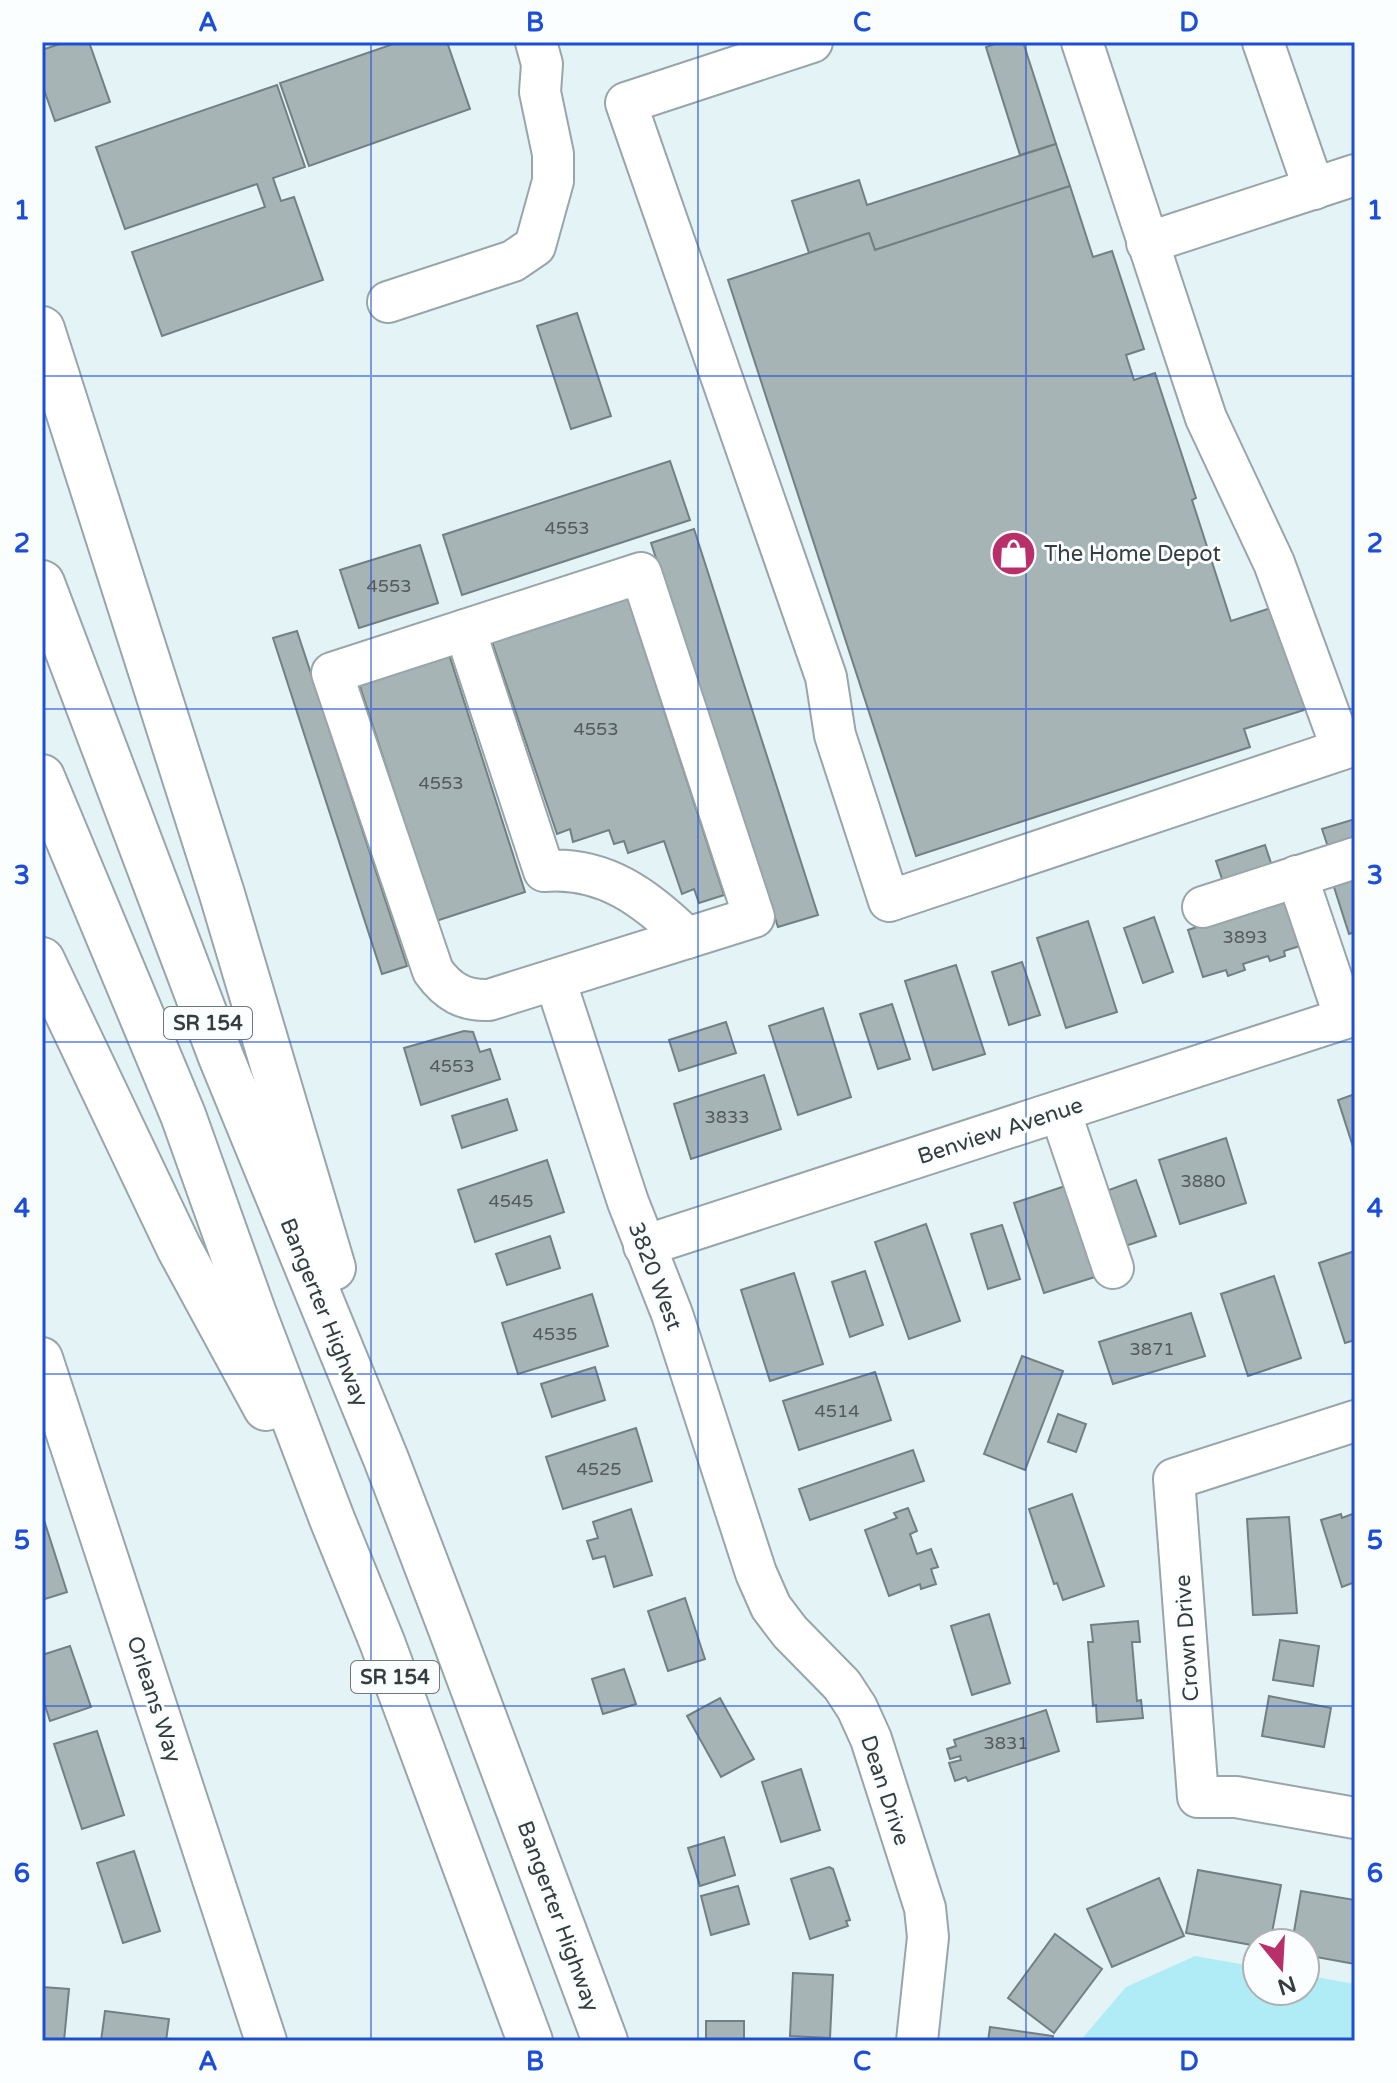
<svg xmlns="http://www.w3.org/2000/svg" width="1397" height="2083" font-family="'Varela Round',sans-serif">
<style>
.green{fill:#b0ecf6}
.building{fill:#a6b4b6;stroke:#738082;stroke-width:2}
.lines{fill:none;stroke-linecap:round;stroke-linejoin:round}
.minor-casing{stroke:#98a6a9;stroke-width:44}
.highway-casing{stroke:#98a6a9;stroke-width:48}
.minor{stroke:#fff;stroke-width:40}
.highway{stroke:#fff;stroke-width:44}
.grid{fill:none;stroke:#1d4ed8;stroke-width:2;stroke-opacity:0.55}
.labels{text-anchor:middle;stroke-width:6;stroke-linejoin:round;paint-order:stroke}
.number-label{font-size:18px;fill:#535b5c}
.shield{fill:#fbfefe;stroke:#727778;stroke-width:2}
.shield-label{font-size:20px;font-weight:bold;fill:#373d3e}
.poi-label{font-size:22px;fill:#373d3e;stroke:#fbfefe;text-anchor:start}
.street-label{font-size:22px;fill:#373d3e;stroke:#fbfefe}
.neatline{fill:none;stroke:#1d4ed8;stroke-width:3}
.grid-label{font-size:26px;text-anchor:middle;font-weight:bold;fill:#1d4ed8}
</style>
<rect width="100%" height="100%" fill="#e4f3f6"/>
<!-- green -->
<path class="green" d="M1195 1956 1257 1967V1991H1305V1975L1355 1984V2041H1080L1126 1987Z"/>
<!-- building -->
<g class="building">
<path d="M65 42H89L110 102 55 121 42 84V50Z"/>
<path d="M399 42H447L470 109 309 166 280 83Z"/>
<path d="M1000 42H1023L1056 144 1020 155 986 47Z"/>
<path d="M277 85 305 167 273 178 281 201 294 197 323 280 162 336 132 252 265 207 257 184 125 229 96 147Z"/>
<path d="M1056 144 1070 186 875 250 869 233 809 253 792 201 859 180 867 205Z"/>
<path d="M1070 186 1093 257 1112 251 1144 349 1126 355 1134 380 1155 373 1196 498 1192 500 1231 621 1274 607 1307 709 1244 729 1250 747 916 856 728 280 869 233 875 250Z"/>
<path d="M577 313 611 416 571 429 537 326Z"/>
<path d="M670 461 690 520 462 595 443 535Z"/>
<path d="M694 529 818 915 778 927 651 543Z"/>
<path d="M420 545 438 603 359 628 340 570Z"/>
<path d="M624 587 724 895 699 903 694 889 682 894 664 841 628 853 624 841 614 844 609 830 573 842 570 829 557 834 488 630Z"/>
<path d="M297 631 407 966 382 974 273 638Z"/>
<path d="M446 645 525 892 436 921 356 674Z"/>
<path d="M1355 819V848L1331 856 1322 829Z"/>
<path d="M1265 845 1273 869 1224 885 1216 861Z"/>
<path d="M1355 877V932L1349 934 1333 884Z"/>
<path d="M1287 897 1303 945 1284 951 1285 956 1270 961 1268 956 1243 964 1245 970 1228 976 1226 970 1203 977 1188 930Z"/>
<path d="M1154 917 1173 972 1143 983 1124 928Z"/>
<path d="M1088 921 1117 1012 1066 1028 1037 938Z"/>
<path d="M1022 962 1040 1015 1009 1025 992 972Z"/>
<path d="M956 965 985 1054 933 1070 905 981Z"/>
<path d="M892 1004 910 1059 878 1069 860 1014Z"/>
<path d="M823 1008 851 1097 798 1115 769 1026Z"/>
<path d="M726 1022 736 1053 679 1071 669 1040Z"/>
<path d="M464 1031 473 1032 480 1052 490 1049 500 1079 421 1105 404 1048Z"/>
<path d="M764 1075 781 1129 691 1159 674 1104Z"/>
<path d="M1355 1094V1153L1338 1100Z"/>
<path d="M507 1099 517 1130 462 1148 452 1116Z"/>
<path d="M1226 1138 1246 1203 1180 1224 1159 1160Z"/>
<path d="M547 1160 564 1212 475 1242 458 1190Z"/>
<path d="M1136 1180 1156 1236 1125 1246 1106 1191Z"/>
<path d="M1068 1185 1098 1276 1044 1293 1014 1203Z"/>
<path d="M926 1224 960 1321 909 1339 875 1242Z"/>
<path d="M1002 1225 1020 1279 988 1289 971 1234Z"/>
<path d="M550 1236 560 1268 507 1285 496 1254Z"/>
<path d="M1355 1251V1340L1345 1343 1319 1263Z"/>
<path d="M865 1271 883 1325 850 1337 832 1282Z"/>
<path d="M794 1273 823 1364 770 1381 741 1290Z"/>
<path d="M1274 1276 1301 1358 1248 1376 1221 1294Z"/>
<path d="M592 1294 608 1346 518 1374 502 1323Z"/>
<path d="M1191 1313 1205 1356 1113 1384 1099 1342Z"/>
<path d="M1022 1356 1063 1371 1025 1470 984 1454Z"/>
<path d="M595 1367 605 1400 552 1417 541 1384Z"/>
<path d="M875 1372 891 1420 799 1450 783 1401Z"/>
<path d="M1058 1414 1086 1424 1076 1452 1048 1442Z"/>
<path d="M636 1428 652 1481 563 1509 546 1457Z"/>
<path d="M913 1450 924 1481 810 1520 799 1489Z"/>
<path d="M1072 1494 1104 1586 1063 1600 1057 1583 1054 1584 1029 1509Z"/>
<path d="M908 1508 917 1531 910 1534 917 1554 931 1549 938 1567 931 1569 936 1584 921 1589 920 1584 889 1596 865 1530 897 1518 894 1513Z"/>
<path d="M631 1509 652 1575 614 1587 605 1556 593 1559 587 1541 598 1538 593 1522Z"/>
<path d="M1355 1513V1582L1342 1587 1321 1520 1341 1514 1342 1518Z"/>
<path d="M1289 1517 1297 1613 1253 1615 1247 1519Z"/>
<path d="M44 1520 67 1592 42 1600V1521Z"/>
<path d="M685 1598 705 1659 668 1671 648 1611Z"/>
<path d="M989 1614 1010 1683 972 1695 951 1626Z"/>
<path d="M1138 1621 1140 1642H1132L1137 1701 1141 1700 1143 1718 1097 1722 1096 1705 1093 1706 1088 1642H1093L1091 1625Z"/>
<path d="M1280 1640 1319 1646 1313 1686 1273 1680Z"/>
<path d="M70 1646 91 1707 50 1721 42 1696V1655Z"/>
<path d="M624 1669 636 1704 603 1714 592 1679Z"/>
<path d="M1269 1696 1331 1708 1324 1747 1262 1736Z"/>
<path d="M720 1698 754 1759 721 1777 687 1716Z"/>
<path d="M1046 1710 1059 1751 968 1781 966 1777 955 1781 949 1763 961 1760 960 1756 950 1759 947 1749 956 1746 954 1740Z"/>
<path d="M97 1731 124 1815 82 1829 54 1744Z"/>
<path d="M801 1769 820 1830 781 1842 762 1782Z"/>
<path d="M724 1837 735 1875 700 1886 688 1848Z"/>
<path d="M134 1851 160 1931 123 1943 97 1863Z"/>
<path d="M829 1867 833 1869 850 1920 846 1921 848 1926 810 1939 791 1879Z"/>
<path d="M1198 1870 1281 1885 1270 1943H1257V1946L1186 1933Z"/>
<path d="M1159 1878 1184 1936 1112 1967 1087 1909Z"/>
<path d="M738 1886 749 1924 711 1935 701 1896Z"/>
<path d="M1301 1891 1355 1900V1964L1305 1955V1943H1292Z"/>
<path d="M1055 1934 1102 1969 1054 2033 1008 1998Z"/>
<path d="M793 1973 833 1975 830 2038 790 2036Z"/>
<path d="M42 1987 69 1989 64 2041H42Z"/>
<path d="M105 2011 169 2019 166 2041H101Z"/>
<rect x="706" y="2021" width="38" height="20"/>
<path d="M990 2027 1053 2036 1052 2041H988Z"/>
</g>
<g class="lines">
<defs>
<g id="minor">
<path d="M812 42 626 103 826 677 835 735 889 901 1355 745"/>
<path d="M1082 42 1206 418 1274 563 1342 749"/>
<path d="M1263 42 1314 189"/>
<path d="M1147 243 1355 175"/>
<path d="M388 302 513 261 535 246 553 181V154L540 92 542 64 536 42"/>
<path d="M641 573 754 917 489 1000C464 1001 448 992 433 971L332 673Z"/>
<path d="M465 630 544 871C604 866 646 898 687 938"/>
<path d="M1297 876 1345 1018"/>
<path d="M1203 907 1355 858"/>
<path d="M555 980 628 1202 672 1314 756 1573 771 1607 790 1632 842 1685 857 1708 871 1739 925 1908 928 1937 917 2041"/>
<path d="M1060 1111 1113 1268"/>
<path d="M644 1246 1355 1015"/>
<path d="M42 1358 266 2041"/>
<path d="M1355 1421 1174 1479 1198 1797H1236L1355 1818"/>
</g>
<g id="highway">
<path d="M42 329 222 894 333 1268"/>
<path d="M42 583 221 1057 386 1459 449 1624 605 2041"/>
<path d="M42 777 183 1115 254 1314 332 1519 382 1642 530 2041"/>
<path d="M42 960 179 1248 266 1408"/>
</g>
</defs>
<!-- minor casing -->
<use href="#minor" class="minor-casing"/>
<!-- highway casing -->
<use href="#highway" class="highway-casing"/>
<!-- minor -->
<use href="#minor" class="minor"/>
<!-- highway -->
<use href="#highway" class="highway"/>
</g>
<!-- grid -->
<path class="grid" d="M371 42V2041M698 42V2041M1026 42V2041M42 376H1355M42 709H1355M42 1042H1355M42 1374H1355M42 1706H1355"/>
<!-- icons -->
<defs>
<symbol id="shop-disc" viewBox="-11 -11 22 22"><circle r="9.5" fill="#b92f6a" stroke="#fbfefe"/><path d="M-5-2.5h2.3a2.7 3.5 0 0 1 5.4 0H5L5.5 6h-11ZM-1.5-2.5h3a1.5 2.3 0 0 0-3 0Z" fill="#fff"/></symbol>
</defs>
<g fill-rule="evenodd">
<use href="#shop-disc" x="988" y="528" width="51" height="51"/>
</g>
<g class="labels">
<!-- number labels -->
<g class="number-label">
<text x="567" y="534">4553</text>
<text x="389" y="592">4553</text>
<text x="596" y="735">4553</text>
<text x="441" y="789">4553</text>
<text x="1245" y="943">3893</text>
<text x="452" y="1072">4553</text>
<text x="727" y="1123">3833</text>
<text x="1203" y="1187">3880</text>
<text x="511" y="1207">4545</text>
<text x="555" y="1340">4535</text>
<text x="1152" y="1355">3871</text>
<text x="837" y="1417">4514</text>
<text x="599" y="1475">4525</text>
<text x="1006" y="1749">3831</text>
</g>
<!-- shield labels -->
<g class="shield">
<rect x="164" y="1007" width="88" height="32" rx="6"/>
<rect x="351" y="1661" width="88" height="32" rx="6"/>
</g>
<g class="shield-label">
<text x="208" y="1030">SR 154</text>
<text x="395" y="1684">SR 154</text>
</g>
<!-- poi labels -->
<g class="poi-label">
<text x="1044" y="561">The Home Depot</text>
</g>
<!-- street labels -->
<g class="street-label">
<text transform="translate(1000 1130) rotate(-18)" y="8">Benview Avenue</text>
<text transform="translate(656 1276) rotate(69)" y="8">3820 West</text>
<text transform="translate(325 1312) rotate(68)" y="8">Bangerter Highway</text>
<text transform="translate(1186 1638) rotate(-94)" y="8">Crown Drive</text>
<text transform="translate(155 1699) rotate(72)" y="8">Orleans Way</text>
<text transform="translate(886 1790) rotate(72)" y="8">Dean Drive</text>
<text transform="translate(559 1916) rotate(70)" y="8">Bangerter Highway</text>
</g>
</g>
<!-- border -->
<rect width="1397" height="2083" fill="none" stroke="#fbfefe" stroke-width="88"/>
<!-- north arrow -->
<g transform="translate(1281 1967) rotate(162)"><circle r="38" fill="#fbfefe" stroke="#adb1b1" stroke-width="2"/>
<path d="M0-6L14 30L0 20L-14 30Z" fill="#b92f6a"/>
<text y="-12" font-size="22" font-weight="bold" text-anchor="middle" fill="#373d3e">N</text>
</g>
<rect x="44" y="44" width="1309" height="1995" class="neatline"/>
<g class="grid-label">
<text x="208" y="31">A</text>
<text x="535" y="31">B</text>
<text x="862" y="31">C</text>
<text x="1189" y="31">D</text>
<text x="22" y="219">1</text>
<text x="1375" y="219">1</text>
<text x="22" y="552">2</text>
<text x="1375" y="552">2</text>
<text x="22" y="884">3</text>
<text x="1375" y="884">3</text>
<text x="22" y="1217">4</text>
<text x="1375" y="1217">4</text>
<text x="22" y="1549">5</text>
<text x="1375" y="1549">5</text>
<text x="22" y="1882">6</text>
<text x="1375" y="1882">6</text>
<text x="208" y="2070">A</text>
<text x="535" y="2070">B</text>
<text x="862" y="2070">C</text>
<text x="1189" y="2070">D</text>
</g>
</svg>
